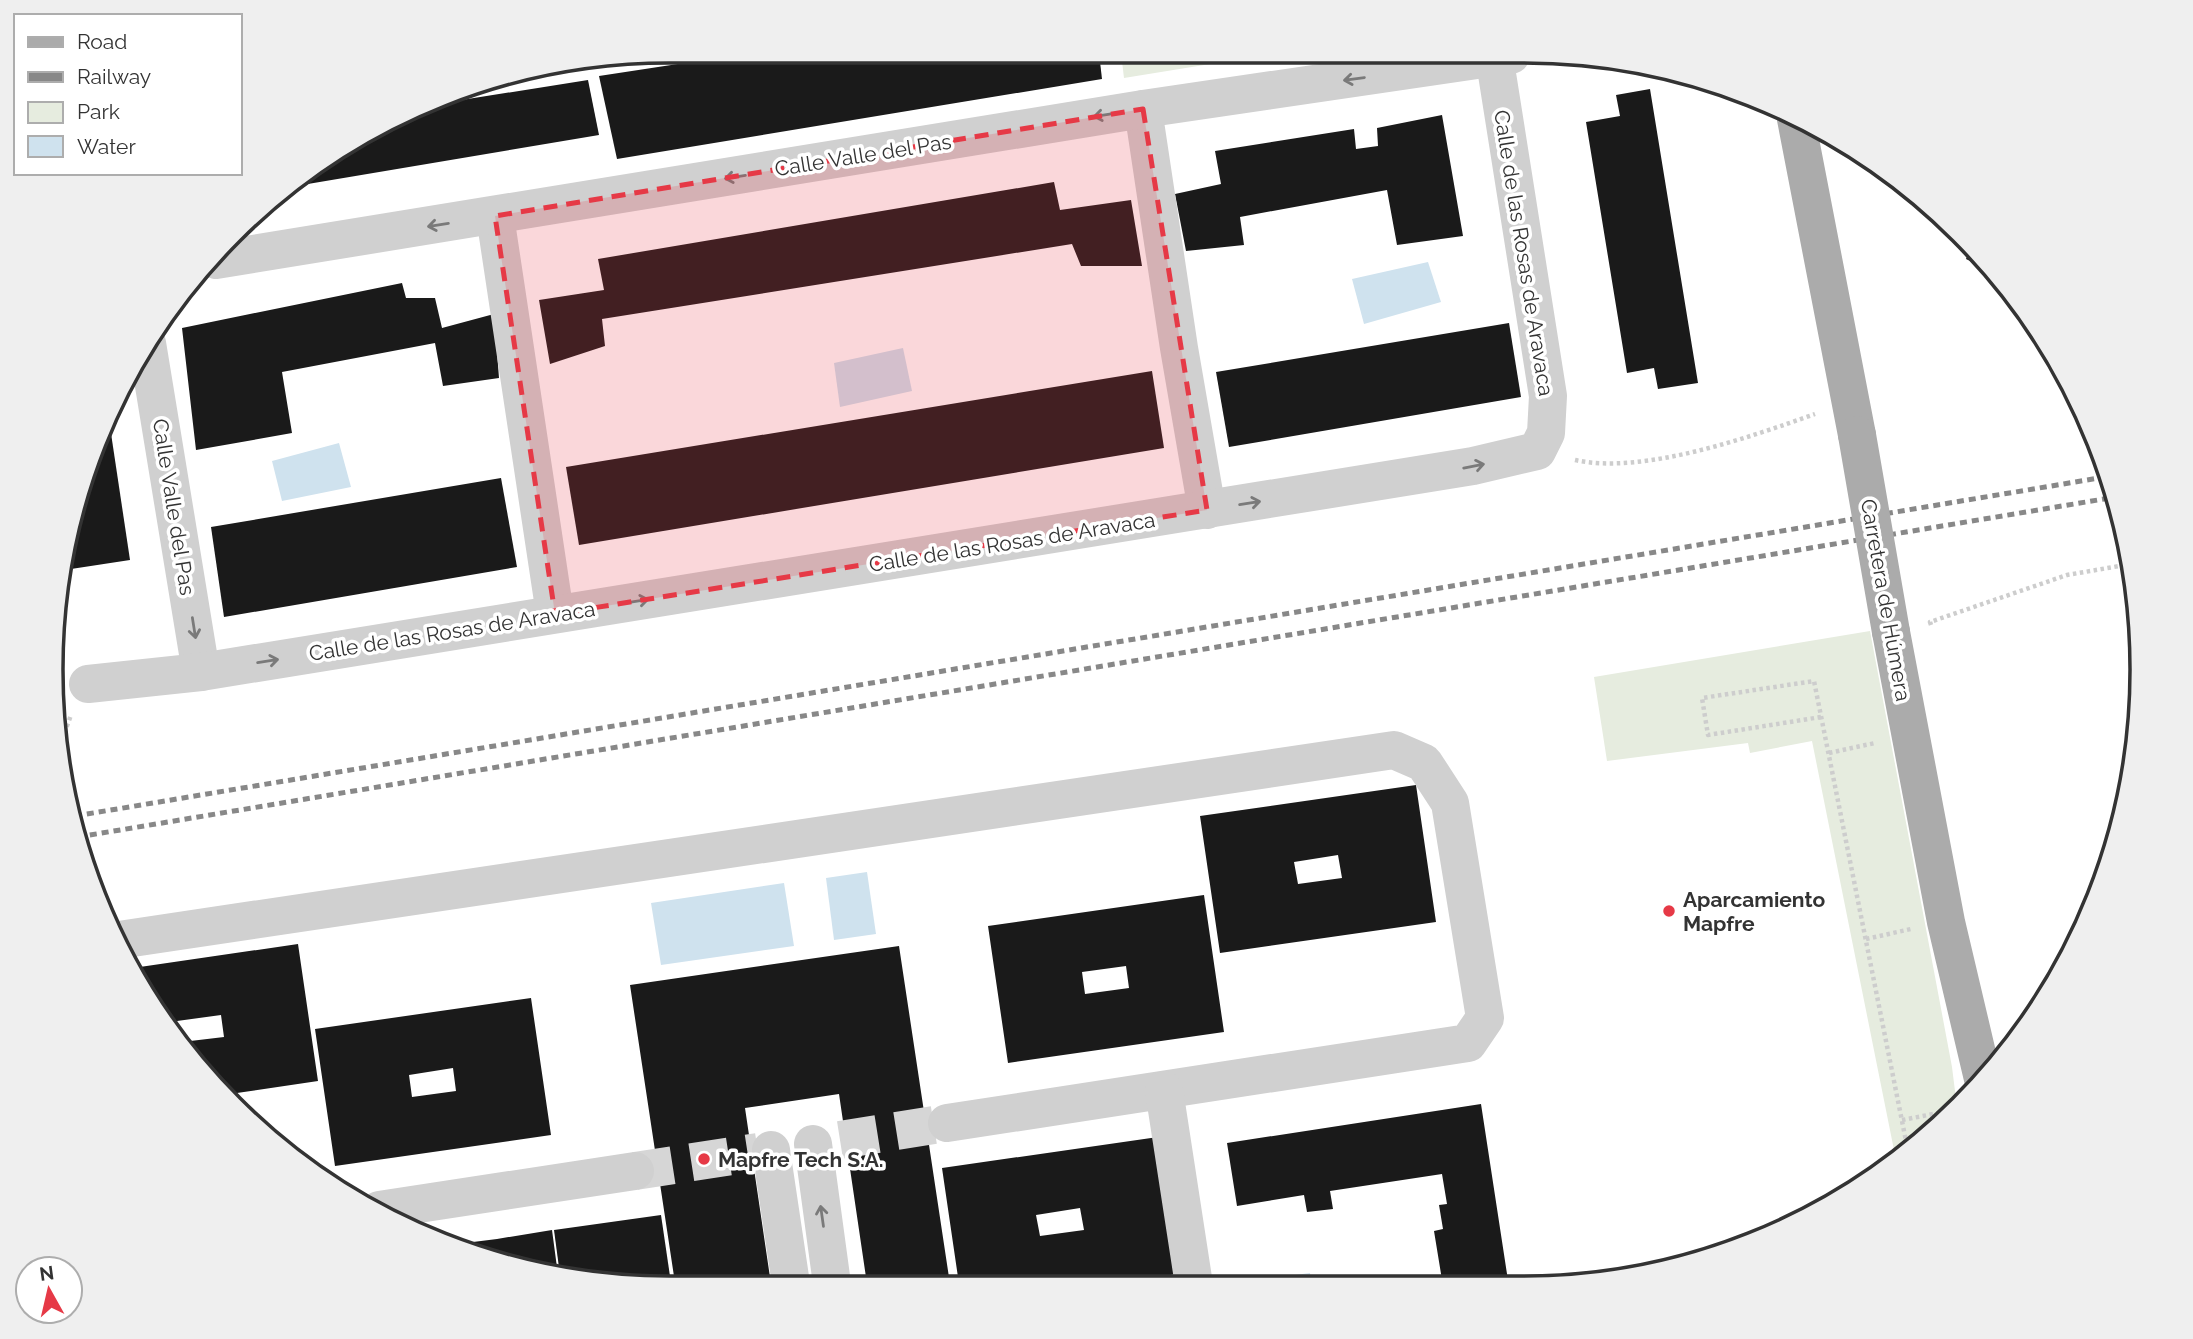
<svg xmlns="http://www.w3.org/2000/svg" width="2193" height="1339" font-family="Raleway,sans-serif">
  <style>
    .green { fill: #e6ecdf }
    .water { fill: #cfe2ee }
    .building { fill: #1a1a1a; fill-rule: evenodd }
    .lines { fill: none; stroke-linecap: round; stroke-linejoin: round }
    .minor-tunnel { stroke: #d6d6d6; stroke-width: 38; stroke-dasharray: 38 19; stroke-linecap: butt }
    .path { stroke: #cdcdcd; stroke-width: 4.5; stroke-dasharray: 3.5 3.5; stroke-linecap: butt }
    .minor { stroke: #d0d0d0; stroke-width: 38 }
    .major { stroke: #ababab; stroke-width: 38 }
    .rail { stroke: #888; stroke-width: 5; stroke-dasharray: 7 5; stroke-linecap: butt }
    .major-bridge { stroke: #ababab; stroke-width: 38 }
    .oneway { stroke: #7a7a7a }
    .marked { fill: #e63946; fill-opacity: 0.2; stroke: #e63946; stroke-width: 5; stroke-dasharray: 14 9; stroke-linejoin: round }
    .poi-dot { fill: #e63946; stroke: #fff; stroke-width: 2.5 }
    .labels { text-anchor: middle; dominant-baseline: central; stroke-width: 7; stroke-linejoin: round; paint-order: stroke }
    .street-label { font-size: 21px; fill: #333; stroke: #fff }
    .poi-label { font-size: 21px; font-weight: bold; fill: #333; stroke: #fff; text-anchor: start }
    .rim { fill: none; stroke: #333; stroke-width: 3.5 }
  </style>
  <rect width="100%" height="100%" fill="#fff"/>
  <g class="green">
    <path d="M1121,53l151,1 -148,24z"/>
    <path d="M1870,631l82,436 5,40 -25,27 -36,26 -84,-419 -62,12 -2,-10 -141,18 -13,-84z"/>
  </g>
  <g class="water">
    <path d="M1428,262l13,40 -77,22 -12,-45z"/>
    <path d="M903,348l9,43 -72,16 -6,-44z"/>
    <path d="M339,443l12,44 -69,14 -10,-40z"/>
    <path d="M867,872l9,62 -42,6 -8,-62z"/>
    <path d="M784,883l10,63 -133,19 -10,-62z"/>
    <path d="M1310,1273l2,13h-93v-1z"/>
  </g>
  <g class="building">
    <path d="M763,51l336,2 3,26 -485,80 -18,-83z"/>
    <path d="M588,80l11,55 -315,53 9,-10 137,-73z"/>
    <path d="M1650,89l48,294 -40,6 -4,-21 -27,5 -41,-251 34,-6 -4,-21z"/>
    <path d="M1442,115l21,121 -66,9 -10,-55 -147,27 4,28 -58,6 -11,-57 46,-10 -6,-33 139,-22 2,20 22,-3 -1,-18z"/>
    <path d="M1054,182l6,28 71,-10 11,66h-61l-9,-22 -470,75 3,27 -55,18 -11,-64 65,-10 -6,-31z"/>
    <path d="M1972,246l16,15 9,13 -31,-15z"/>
    <path d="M402,283l4,15h29l7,30 52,-14 5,64 -56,8 -8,-43 -153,29 10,61 -96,17 -14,-122z"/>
    <path d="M1509,323l12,74 -292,50 -13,-75z"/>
    <path d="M1152,371l12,77 -585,97 -13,-78z"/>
    <path d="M109,420l21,140 -59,9 -2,-11 14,-87z"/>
    <path d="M501,478l16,89 -293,50 -13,-90z"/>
    <path d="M1416,785l20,137 -216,31 -20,-137zM1338,855l4,23 -44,6 -4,-22z"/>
    <path d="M1204,895l20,137 -216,31 -20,-137zM1126,966l3,22 -44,6 -3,-22z"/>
    <path d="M298,944l20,137 -88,13 -48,-52 42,-5 -3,-22 -44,6 2,18 -24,-25 -22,-46z"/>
    <path d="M899,946l51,338h-83l-28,-190 -94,14 26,176 -96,-1 -45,-298z"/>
    <path d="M531,998l20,137 -216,31 -20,-137zM453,1068l3,23 -44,6 -3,-22z"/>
    <path d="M1481,1104l28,183 -66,-1 -9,-55 9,-2 -4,-24 8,-1 -5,-30 -112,17 3,18 -26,3 -3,-17 -67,11 -10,-63z"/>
    <path d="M1158,1137l19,137 -72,11 -146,-1 -17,-116zM1080,1208l4,22 -44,6 -4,-21z"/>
    <path d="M661,1215l10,68h-82l-29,-8 -6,-45z"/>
    <path d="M552,1230l6,45 -109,-30 48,-6z"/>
  </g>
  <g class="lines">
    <g class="minor-tunnel">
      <path d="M840,1140l107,-17"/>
      <path d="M635,1171l123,-19"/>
    </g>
    <g class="path">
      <path d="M1575,460c68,15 175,-23 240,-46"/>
      <path d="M1931,625l-1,-3 137,-47 64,-11"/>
      <path d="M1821,717l-113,18 -6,-37 112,-17 94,470"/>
      <path d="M62,740l9,-25"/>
      <path d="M1829,753l46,-10"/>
      <path d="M1866,939l45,-10"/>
      <path d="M1902,1120l47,-9"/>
    </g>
    <g class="minor">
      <path d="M1143,109l36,239 28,162"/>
      <path d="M495,216l60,398"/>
      <path d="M216,260l927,-151 368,-54"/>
      <path d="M147,343l54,329"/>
      <path d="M88,684l113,-12 1272,-206 64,-15 9,-18 2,-37 -54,-341"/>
      <path d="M119,940l1275,-190 30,13 26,40 35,215 -17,25 -521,80"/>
      <path d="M1164,1090l30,195"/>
      <path d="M813,1144l19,140"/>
      <path d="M771,1150l20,134"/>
      <path d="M379,1210l256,-39"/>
    </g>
    <g class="major">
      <path d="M1796,119l61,316"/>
      <path d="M1891,632l55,290 37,157"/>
    </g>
    <g class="rail">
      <path d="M75,816l2036,-340"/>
      <path d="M78,837l2038,-340"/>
    </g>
    <path class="major-bridge" d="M1857,435l34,197"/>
  </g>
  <defs><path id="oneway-shaft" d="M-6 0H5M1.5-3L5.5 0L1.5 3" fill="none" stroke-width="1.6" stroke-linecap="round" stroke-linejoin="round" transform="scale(1.75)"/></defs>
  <g class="oneway">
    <use href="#oneway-shaft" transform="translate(1354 79) rotate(172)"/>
    <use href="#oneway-shaft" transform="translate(1104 115) rotate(171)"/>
    <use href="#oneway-shaft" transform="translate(735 177) rotate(171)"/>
    <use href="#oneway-shaft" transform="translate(438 225) rotate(171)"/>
    <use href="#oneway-shaft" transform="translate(1474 466) rotate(-11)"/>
    <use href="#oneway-shaft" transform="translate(1250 503) rotate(-9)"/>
    <use href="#oneway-shaft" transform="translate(638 601) rotate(-9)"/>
    <use href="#oneway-shaft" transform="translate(194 628) rotate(81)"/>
    <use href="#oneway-shaft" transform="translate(268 661) rotate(-9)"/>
    <use href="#oneway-shaft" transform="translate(822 1216) rotate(-98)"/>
  </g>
  <path class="marked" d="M1143,109l64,401 -652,104 -60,-398z"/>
  <g class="poi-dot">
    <circle cx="1669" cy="911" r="7"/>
    <circle cx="704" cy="1159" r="7"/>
  </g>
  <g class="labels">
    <g class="street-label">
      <text transform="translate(863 155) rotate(-9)">Calle Valle del Pas</text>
      <text transform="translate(1524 253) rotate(81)">Calle de las Rosas de Aravaca</text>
      <text transform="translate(174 507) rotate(81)">Calle Valle del Pas</text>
      <text transform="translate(1012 542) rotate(-9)">Calle de las Rosas de Aravaca</text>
      <text transform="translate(1886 600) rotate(80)">Carretera de Húmera</text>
      <text transform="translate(452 631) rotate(-9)">Calle de las Rosas de Aravaca</text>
    </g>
    <g class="poi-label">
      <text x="1683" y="899">Aparcamiento<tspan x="1683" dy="24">Mapfre</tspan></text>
      <text x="718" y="1159">Mapfre Tech S.A.</text>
    </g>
  </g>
  <path d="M0 0H2193V1339H0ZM669 63H1524A606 606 0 0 1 2130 669V670A606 606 0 0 1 1524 1276H669A606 606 0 0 1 63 670V669A606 606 0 0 1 669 63Z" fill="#efefef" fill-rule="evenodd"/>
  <path class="rim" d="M669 63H1524A606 606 0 0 1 2130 669V670A606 606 0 0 1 1524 1276H669A606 606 0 0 1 63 670V669A606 606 0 0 1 669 63Z"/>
  <rect x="14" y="14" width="228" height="161" fill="#ffffff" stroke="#adadad" stroke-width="2"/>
  <rect x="28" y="37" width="35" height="10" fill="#ababab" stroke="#adadad" stroke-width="2"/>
  <text x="77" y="49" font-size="21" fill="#333333">Road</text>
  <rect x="28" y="72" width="35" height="10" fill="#888888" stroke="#adadad" stroke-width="2"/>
  <text x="77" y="84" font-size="21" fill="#333333">Railway</text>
  <rect x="28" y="102" width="35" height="21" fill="#e6ecdf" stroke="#adadad" stroke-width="2"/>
  <text x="77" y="119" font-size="21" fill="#333333">Park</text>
  <rect x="28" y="136" width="35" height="21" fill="#cfe2ee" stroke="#adadad" stroke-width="2"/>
  <text x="77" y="154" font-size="21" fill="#333333">Water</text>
  <g transform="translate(49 1290) rotate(352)"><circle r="33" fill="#ffffff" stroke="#adadad" stroke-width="2"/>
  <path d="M0-5L12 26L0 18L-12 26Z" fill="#e63946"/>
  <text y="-10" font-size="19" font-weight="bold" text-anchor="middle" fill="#333333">N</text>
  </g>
</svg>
